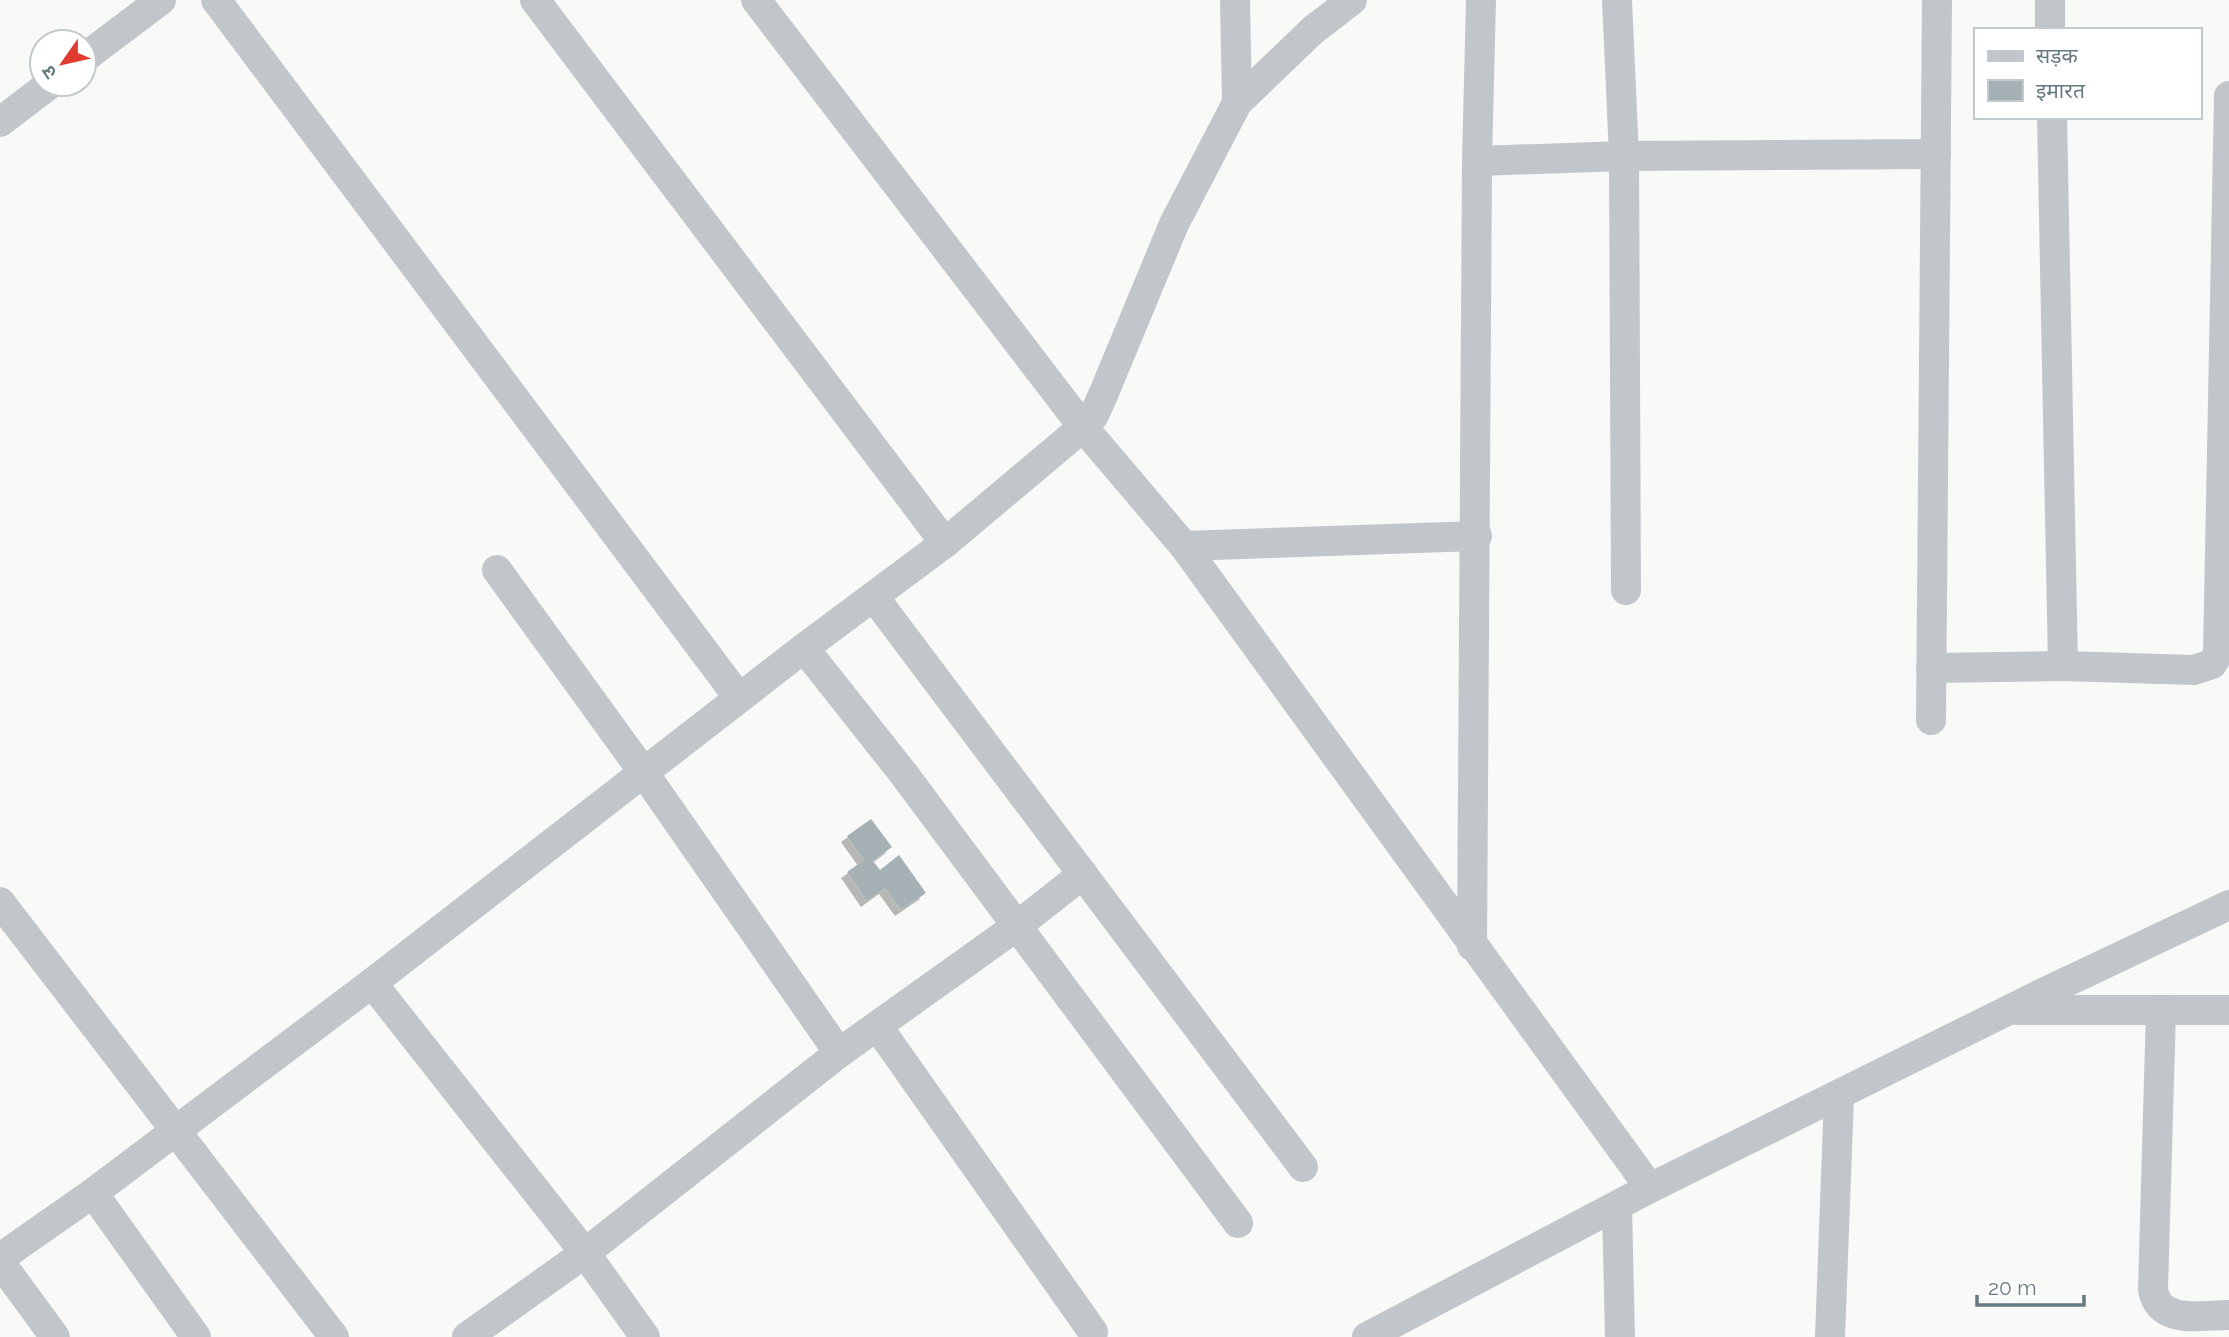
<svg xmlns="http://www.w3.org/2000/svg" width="2229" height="1337" font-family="Raleway,'Noto Sans Devanagari',sans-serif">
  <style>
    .building { fill: #a5b1b4; filter: url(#shadow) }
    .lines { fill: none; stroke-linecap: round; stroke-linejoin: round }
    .minor { stroke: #c0c6c9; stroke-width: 30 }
  </style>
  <defs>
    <filter id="shadow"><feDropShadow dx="-6" dy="6" stdDeviation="0" flood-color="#0004"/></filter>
  </defs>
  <rect width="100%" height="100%" fill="#f9f9f7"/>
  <path class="building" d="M871,819l21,28 -19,14 7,9 19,-15 27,38 -25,17 -16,-22 -18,13 -20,-29 17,-12 -17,-24z"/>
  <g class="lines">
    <g class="minor">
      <path d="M216,0l523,698"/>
      <path d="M535,0l410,543"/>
      <path d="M756,0l327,427 101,119 466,642"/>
      <path d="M1235,0l2,103"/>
      <path d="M1617,0l7,156 2,434"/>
      <path d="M2050,0v30"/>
      <path d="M84,58l77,-58"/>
      <path d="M2052,117l11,549"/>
      <path d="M0,122l50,-38"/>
      <path d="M1477,161l147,-5 312,-2"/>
      <path d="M1184,546l293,-10"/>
      <path d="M497,570l147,203 195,280"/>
      <path d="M874,597l429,570"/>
      <path d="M804,648l99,125 335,450"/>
      <path d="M1931,668l132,-2 131,4 18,-6 6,-10 11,-558"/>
      <path d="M1931,720l6,-720"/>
      <path d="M0,902l334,435"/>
      <path d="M1472,946l5,-785 4,-161"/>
      <path d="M372,983l213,270 60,84"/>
      <path d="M2016,1010h213"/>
      <path d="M2161,1010l-8,280c7,35 48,25 76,25"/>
      <path d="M878,1027l215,305"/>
      <path d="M93,1193l103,144"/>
      <path d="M1617,1207l3,130"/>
      <path d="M0,1258l93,-65 279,-210 432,-335 141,-105 138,-116 11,-12 9,-20 71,-171 63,-121 76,-73 39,-30"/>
      <path d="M0,1262l55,75"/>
      <path d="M467,1337l118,-84 254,-200 178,-127 66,-52"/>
      <path d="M1367,1337l283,-149 391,-194 188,-89"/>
      <path d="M1830,1337l9,-241"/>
    </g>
  </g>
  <rect x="1974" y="28" width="228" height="91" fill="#ffffff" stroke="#c1cacd" stroke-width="2"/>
  <rect x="1988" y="51" width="35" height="10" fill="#c0c6c9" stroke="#c1cacd" stroke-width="2"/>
  <text x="2036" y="63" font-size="21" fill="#657a81">सड़क</text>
  <rect x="1988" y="80" width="35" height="21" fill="#a5b1b4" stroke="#c1cacd" stroke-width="2"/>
  <text x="2036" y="98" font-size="21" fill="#657a81">इमारत</text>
  <g transform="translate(63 63) rotate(236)"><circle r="33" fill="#ffffff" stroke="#c1cacd" stroke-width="2"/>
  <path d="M0-5L12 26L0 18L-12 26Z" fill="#e03c30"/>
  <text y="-10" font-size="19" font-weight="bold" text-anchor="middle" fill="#657a81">उ</text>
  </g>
  <path d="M1977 1295v10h107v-10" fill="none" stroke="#657a81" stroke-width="3.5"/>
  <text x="1988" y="1295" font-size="21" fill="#657a81" stroke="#ffffff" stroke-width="5" paint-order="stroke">20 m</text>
</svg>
